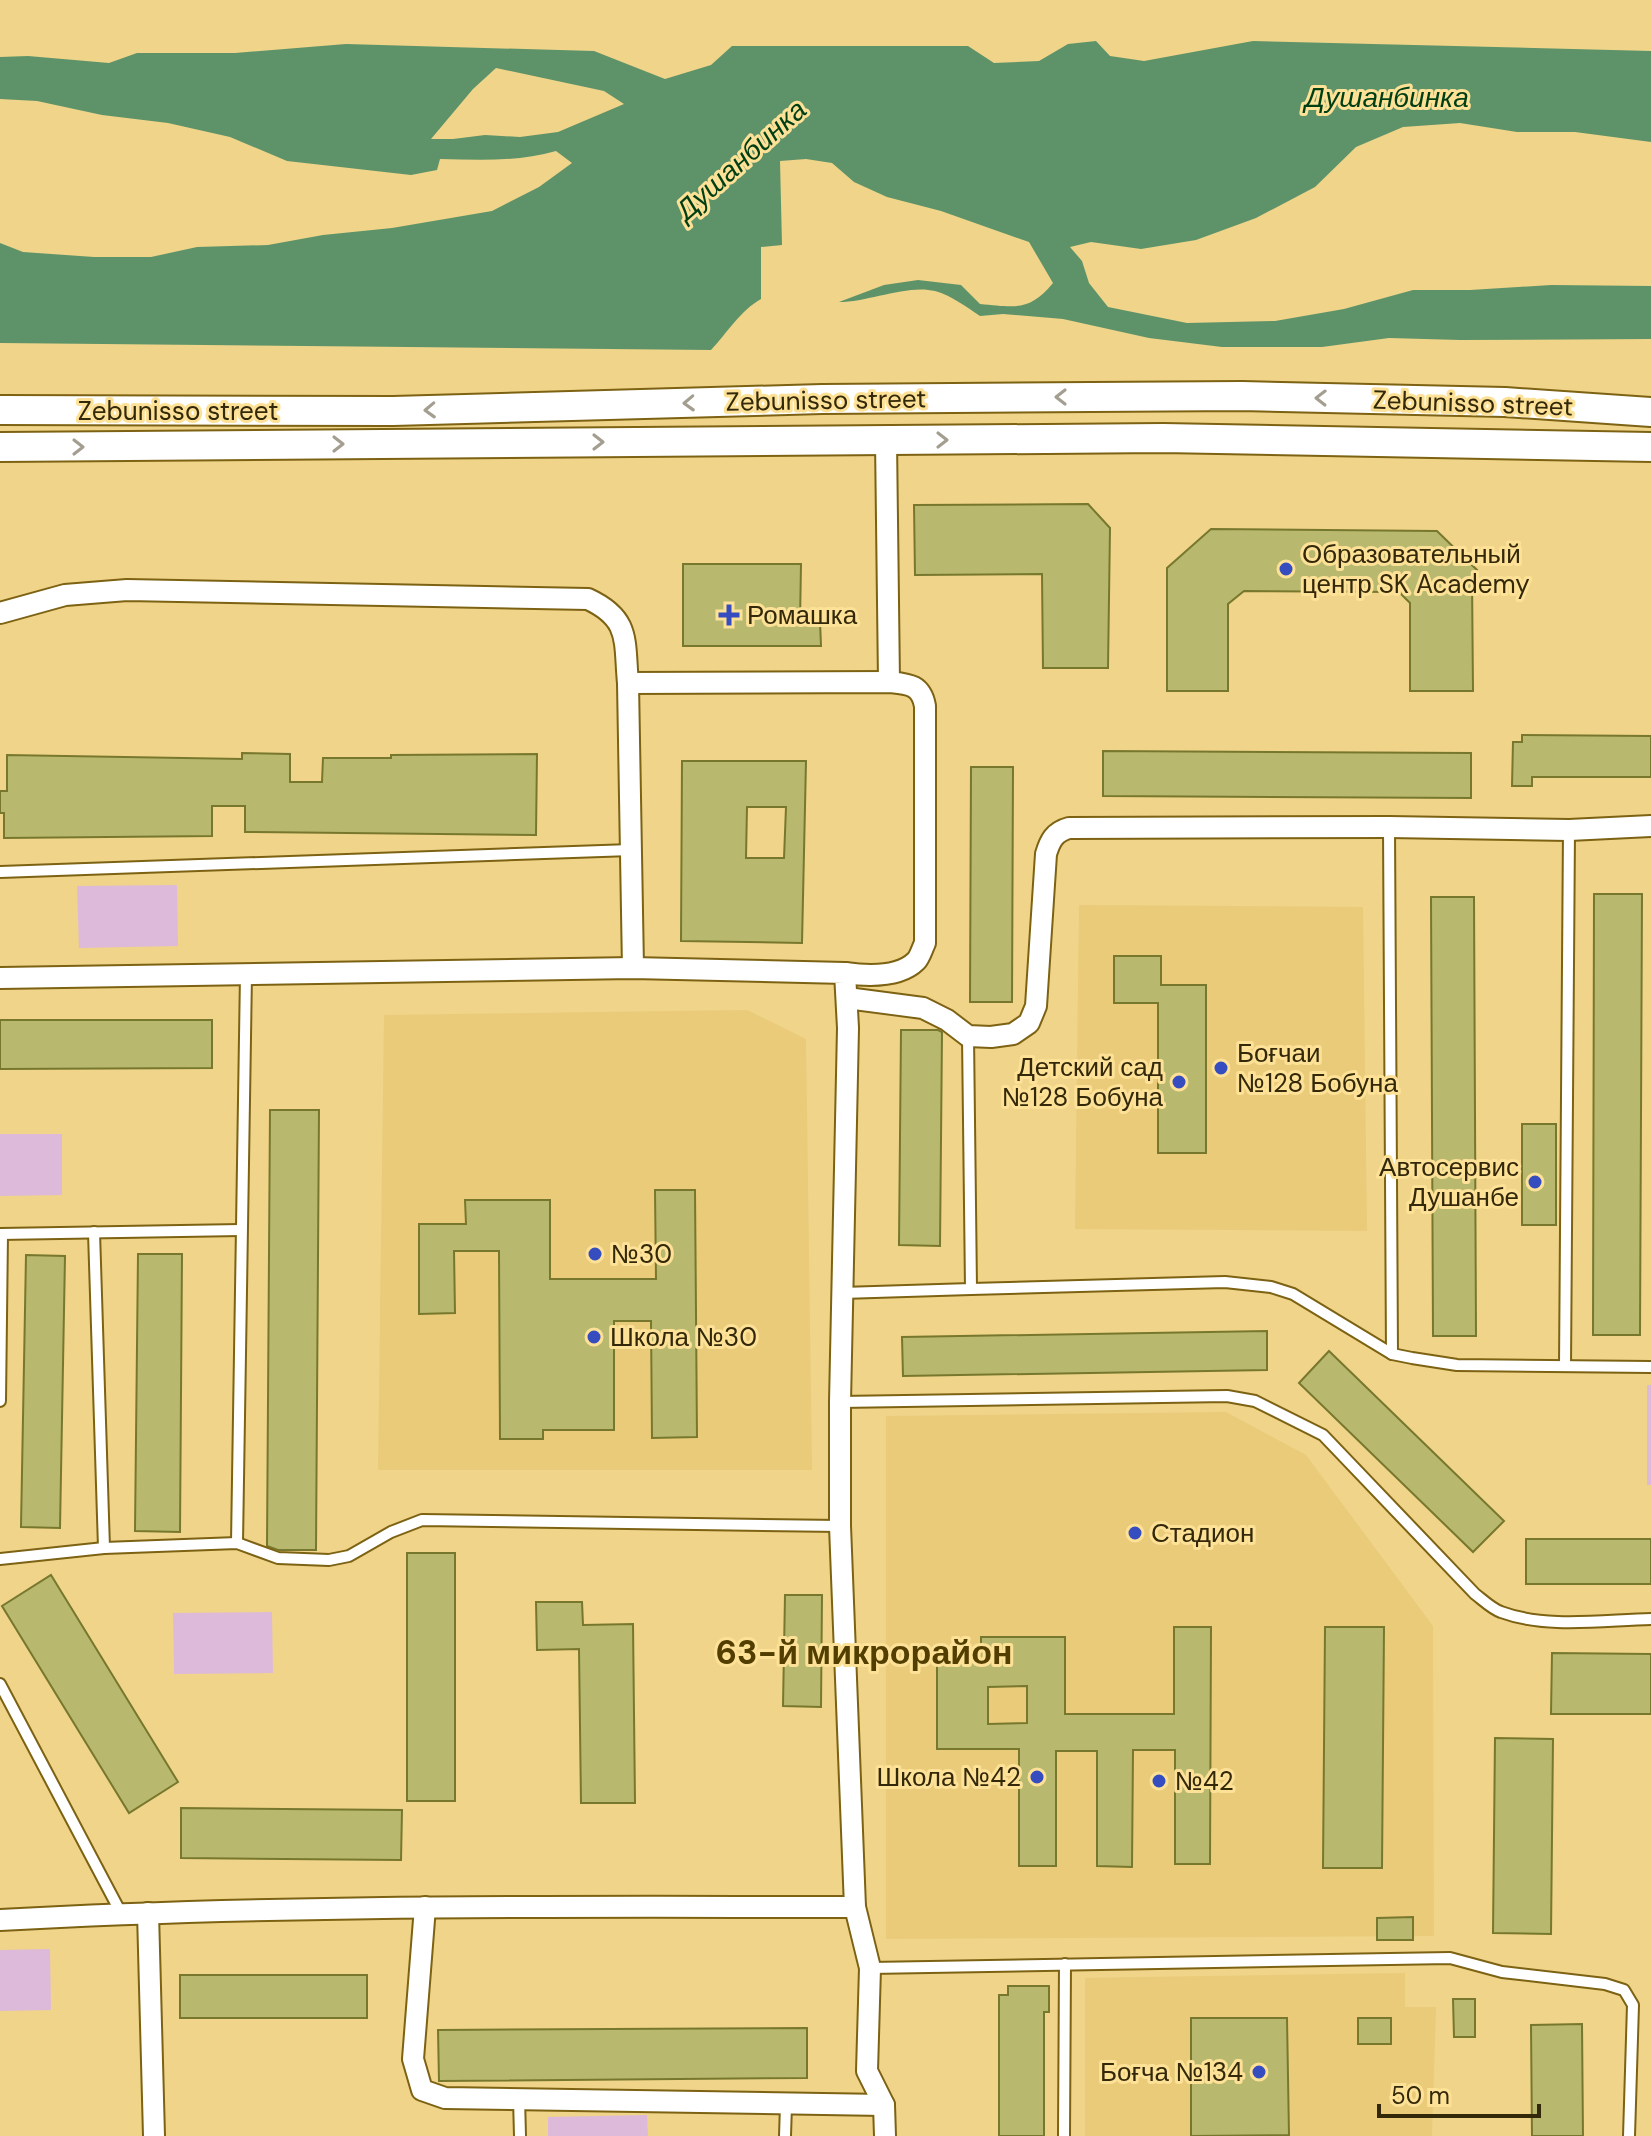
<svg xmlns="http://www.w3.org/2000/svg" width="1651" height="2136" font-family="'DM Sans',sans-serif">
  <style>
    .built { fill: #eacb7a }
    .green { fill: #ddbad9 }
    .water { fill: #5e9369; fill-rule: evenodd }
    .building { fill: #b8b96f; stroke: #77782d; stroke-width: 2; fill-rule: evenodd }
    .lines { fill: none; stroke-linecap: round; stroke-linejoin: round }
    .service-casing { stroke: #7c6212; stroke-width: 14 }
    .minor-casing { stroke: #7c6212; stroke-width: 24 }
    .secondary-casing { stroke: #7c6212; stroke-width: 32 }
    .service { stroke: #fff; stroke-width: 10 }
    .minor { stroke: #fff; stroke-width: 20 }
    .secondary { stroke: #fff; stroke-width: 28 }
    .oneway { stroke: #a39e90 }
    .poi-dot { fill: #364dbf; stroke: #fde197; stroke-width: 3 }
    .labels { text-anchor: middle; dominant-baseline: central; stroke-width: 6; stroke-linejoin: round; paint-order: stroke }
    .street-label { font-size: 26px; fill: #332809; stroke: #fde197 }
    .poi-label { font-size: 26px; fill: #332809; stroke: #fde197; text-anchor: start }
    .water-label { font-size: 28px; font-style: italic; fill: #003f16; stroke: #fde197 }
    .district-label { font-size: 34px; font-weight: bold; fill: #513e00; stroke: #fde197 }
  </style>
  <rect width="100%" height="100%" fill="#efd48a"/>
  <g class="built">
    <path d="M1079,905l284,2 4,324 -292,-2z"/>
    <path d="M747,1010l59,29 6,431h-434l6,-455z"/>
    <path d="M1226,1412l80,43 127,171 1,310 -548,3v-523z"/>
    <path d="M1405,1973v34h31l-4,129h-347v-158z"/>
  </g>
  <g class="green">
    <path d="M177,885l1,61 -99,2 -2,-62z"/>
    <path d="M0,1134h62v61l-62,1z"/>
    <rect x="1647" y="1385" width="4" height="100"/>
    <path d="M272,1612l1,61 -99,1 -1,-61z"/>
    <path d="M50,1949l1,61 -51,1v-61z"/>
    <path d="M647,2115l1,21h-100v-19z"/>
  </g>
  <path class="water" d="M1096,41l14,15 34,5 109,-20 398,10v91l-76,-10h-58l-57,-9 -57,4 -47,20 -41,40 -59,31 -60,22 -55,9 -50,-7 -21,5 12,14 7,22 19,24 79,16 88,-2 69,-12 69,-19h57l81,-5 100,1v53l-191,1 -71,-2 -67,9h-100l-73,-9 -86,-19 -60,-5 -23,2c-15,-10 -28,-20 -45,-25 -27,-7 -67,11 -96,11l45,-17 34,-5 43,5 19,19c35,3 49,8 73,-21l-24,-41 -88,-31 -54,-14 -33,-15 -22,-19 -26,-4 -26,2 2,84 -21,2v52c-20,11 -34,34 -50,51l-711,-7v-100l23,9 71,5h57l46,-10 71,-2 55,-10 69,-7 100,-17 47,-24 33,-24 -16,-12c-38,11 -77,9 -116,8l-3,11 -26,5 -124,-14 -57,-24 -62,-14 -66,-8 -65,-14 -37,-2v-42l28,-1 81,7 28,-10h98l111,-9 248,7 71,28 46,-14 21,-19h236l26,17 45,-2 29,-17zM496,68l108,23 20,13 -66,28 -38,5 -35,-2 -32,4h-22l42,-50z"/>
  <g class="building">
    <path d="M1088,504l22,24 -2,140h-65l-1,-94 -127,1 -1,-70z"/>
    <path d="M1211,529l226,2 40,39 -5,8 1,113h-63v-88l-11,-11 -155,-1 -16,13v87h-61v-123z"/>
    <path d="M683,564h118l-1,58 20,-1 1,25h-138z"/>
    <path d="M1522,735l129,1v41h-119v9h-20l1,-44h9z"/>
    <path d="M1103,751l368,2v45l-368,-2z"/>
    <path d="M242,753l48,1v28h32l1,-24h68v-3l146,-1 -1,81 -291,-3v-26h-33v30l-208,2v-25h-4v-22h7v-36l235,4z"/>
    <path d="M682,761h124l-4,182 -121,-2zM747,807h39l-2,51h-38z"/>
    <path d="M971,767h42l-1,235h-42z"/>
    <path d="M1594,894h48l-2,441h-47z"/>
    <path d="M1431,897h43l2,439h-43z"/>
    <path d="M1114,956h47v29h45v168h-48v-150h-44z"/>
    <path d="M0,1020h212v48l-212,1z"/>
    <path d="M901,1030h37l4,2 -2,214 -41,-1z"/>
    <path d="M270,1110h49l-3,440h-38l-11,-4z"/>
    <rect x="1522" y="1124" width="34" height="101"/>
    <path d="M655,1190h40l2,247 -45,1 -1,-117h-37v109h-71v9h-43l-1,-188h-45l1,62 -36,1v-90h47l-1,-24h85v79h106z"/>
    <path d="M138,1254h44l-2,278 -45,-1z"/>
    <path d="M26,1255l39,1 -5,272 -39,-1z"/>
    <path d="M1267,1331v39l-364,6 -1,-39z"/>
    <path d="M1329,1351l175,170 -31,31 -174,-169z"/>
    <rect x="1526" y="1539" width="125" height="45"/>
    <rect x="407" y="1553" width="48" height="248"/>
    <path d="M51,1575l127,207 -49,31 -127,-207z"/>
    <path d="M785,1595h37l-1,112 -38,-1z"/>
    <path d="M536,1602h46l1,23 50,-1 2,179h-54l-2,-154 -42,1z"/>
    <path d="M1174,1627h37l-1,237h-35v-114h-42l-1,117 -35,-1v-115h-41v115h-37v-117h-82v-100h44v-12h84v77h109zM1027,1686v37l-39,1v-37z"/>
    <path d="M1325,1627h59l-2,241h-59z"/>
    <path d="M1552,1653l99,1v60h-100z"/>
    <path d="M1495,1738l58,1 -2,195 -58,-1z"/>
    <path d="M181,1808l221,2 -1,50 -220,-2z"/>
    <path d="M1413,1917v23h-36v-22z"/>
    <rect x="180" y="1975" width="187" height="43"/>
    <path d="M1008,1986h41v26h-5v124h-45v-141h9z"/>
    <path d="M1453,1999h22v38h-21z"/>
    <path d="M1191,2018h96l2,117 -98,1z"/>
    <rect x="1358" y="2018" width="33" height="26"/>
    <path d="M1582,2024l1,112h-51l-1,-111z"/>
    <path d="M807,2028v50l-368,3 -1,-51z"/>
  </g>
  <g class="lines">
    <defs>
      <g id="service">
        <path d="M1389,827l3,527"/>
        <path d="M0,872l631,-22"/>
        <path d="M94,1232l10,316"/>
        <path d="M0,1234l241,-4"/>
        <path d="M971,1289l254,-7 46,5 22,7 99,60 20,4 45,7 194,2"/>
        <path d="M842,1293l129,-4 -3,-253"/>
        <path d="M1565,1366l4,-536"/>
        <path d="M0,1401l2,-167"/>
        <path d="M840,1402l387,-6 28,5 68,34 152,159c8,6 17,15 26,18 46,17 102,8 150,7"/>
        <path d="M237,1543l9,-569"/>
        <path d="M0,1559l104,-11 133,-5 41,15 51,2 20,-4 42,-24 31,-12 418,6"/>
        <path d="M0,1684l121,229"/>
        <path d="M870,1968l580,-10 52,14 103,12 19,6 9,15 -4,131"/>
        <path d="M519,2098l1,38"/>
        <path d="M785,2136l1,-31"/>
        <path d="M1064,2136l1,-172"/>
      </g>
      <g id="minor">
        <path d="M886,440l3,242"/>
        <path d="M0,613l65,-18 62,-5 461,9c43,20 36,42 40,84l261,-1c19,2 32,2 36,24v237c-3,6 -5,14 -9,18 -17,17 -49,15 -71,12"/>
        <path d="M628,683l5,285"/>
        <path d="M0,978l633,-10 212,5 3,55 -8,374v124l15,381 15,61 -3,103 17,34 1,31"/>
        <path d="M847,998l76,10 24,12 21,16 23,1 22,-3 16,-11 7,-17 10,-152c4,-13 8,-22 23,-26l320,-1 180,3 82,-4"/>
        <path d="M425,1907l-12,152 9,31 23,8 439,7"/>
        <path d="M148,1913l6,223"/>
        <path d="M0,1920c284,-16 570,-13 855,-13"/>
      </g>
      <g id="secondary">
        <path d="M0,410l393,1 429,-12 420,-3 263,6 146,10"/>
        <path d="M0,447l1163,-9 488,9"/>
      </g>
    </defs>
    <use href="#service" class="service-casing"/>
    <use href="#minor" class="minor-casing"/>
    <use href="#secondary" class="secondary-casing"/>
    <use href="#service" class="service"/>
    <use href="#minor" class="minor"/>
    <use href="#secondary" class="secondary"/>
  </g>
  <defs><path id="oneway-chevron" d="M-2-3.5L2.5 0L-2 3.5" fill="none" stroke-width="1.6" stroke-linecap="round" stroke-linejoin="round" transform="scale(2)"/></defs>
  <g class="oneway">
    <use href="#oneway-chevron" transform="translate(1061 397) rotate(180)"/>
    <use href="#oneway-chevron" transform="translate(1321 398) rotate(-179)"/>
    <use href="#oneway-chevron" transform="translate(689 403) rotate(178)"/>
    <use href="#oneway-chevron" transform="translate(430 410) rotate(178)"/>
    <use href="#oneway-chevron" transform="translate(942 440)"/>
    <use href="#oneway-chevron" transform="translate(598 442)"/>
    <use href="#oneway-chevron" transform="translate(338 444)"/>
    <use href="#oneway-chevron" transform="translate(78 447)"/>
  </g>
  <g class="poi-dot">
    <circle cx="1286" cy="569" r="8"/>
    <path d="M725 603h8v8h8v8h-8v8h-8v-8h-8v-8h8z"/>
    <circle cx="1221" cy="1068" r="8"/>
    <circle cx="1179" cy="1082" r="8"/>
    <circle cx="1535" cy="1182" r="8"/>
    <circle cx="595" cy="1254" r="8"/>
    <circle cx="594" cy="1337" r="8"/>
    <circle cx="1135" cy="1533" r="8"/>
    <circle cx="1037" cy="1777" r="8"/>
    <circle cx="1159" cy="1781" r="8"/>
    <circle cx="1259" cy="2072" r="8"/>
  </g>
  <g class="labels">
    <g class="street-label">
      <text transform="translate(826 400) rotate(-1)">Zebunisso street</text>
      <text transform="translate(1473 403) rotate(2)">Zebunisso street</text>
      <text x="178" y="411">Zebunisso street</text>
    </g>
    <g class="poi-label">
      <text x="1302" y="554">Образовательный<tspan x="1302" dy="30">центр SK Academy</tspan></text>
      <text x="747" y="615">Ромашка</text>
      <text x="1237" y="1053">Боғчаи<tspan x="1237" dy="30">№128 Бобуна</tspan></text>
      <text x="1163" y="1067" text-anchor="end">Детский сад<tspan x="1163" dy="30">№128 Бобуна</tspan></text>
      <text x="1519" y="1167" text-anchor="end">Автосервис<tspan x="1519" dy="30">Душанбе</tspan></text>
      <text x="611" y="1254">№30</text>
      <text x="610" y="1337">Школа №30</text>
      <text x="1151" y="1533">Стадион</text>
      <text x="1021" y="1777" text-anchor="end">Школа №42</text>
      <text x="1175" y="1781">№42</text>
      <text x="1243" y="2072" text-anchor="end">Боғча №134</text>
    </g>
    <g class="water-label">
      <text x="1387" y="97">Душанбинка</text>
      <text transform="translate(741 160) rotate(-42)">Душанбинка</text>
    </g>
    <g class="district-label">
      <text x="864" y="1652">63-й микрорайон</text>
    </g>
  </g>
  <path d="M1379 2104v12h160v-12" fill="none" stroke="#332809" stroke-width="4"/>
  <text x="1391" y="2104" font-size="24" fill="#332809" stroke="#fde197" stroke-width="6" paint-order="stroke">50 m</text>
</svg>
